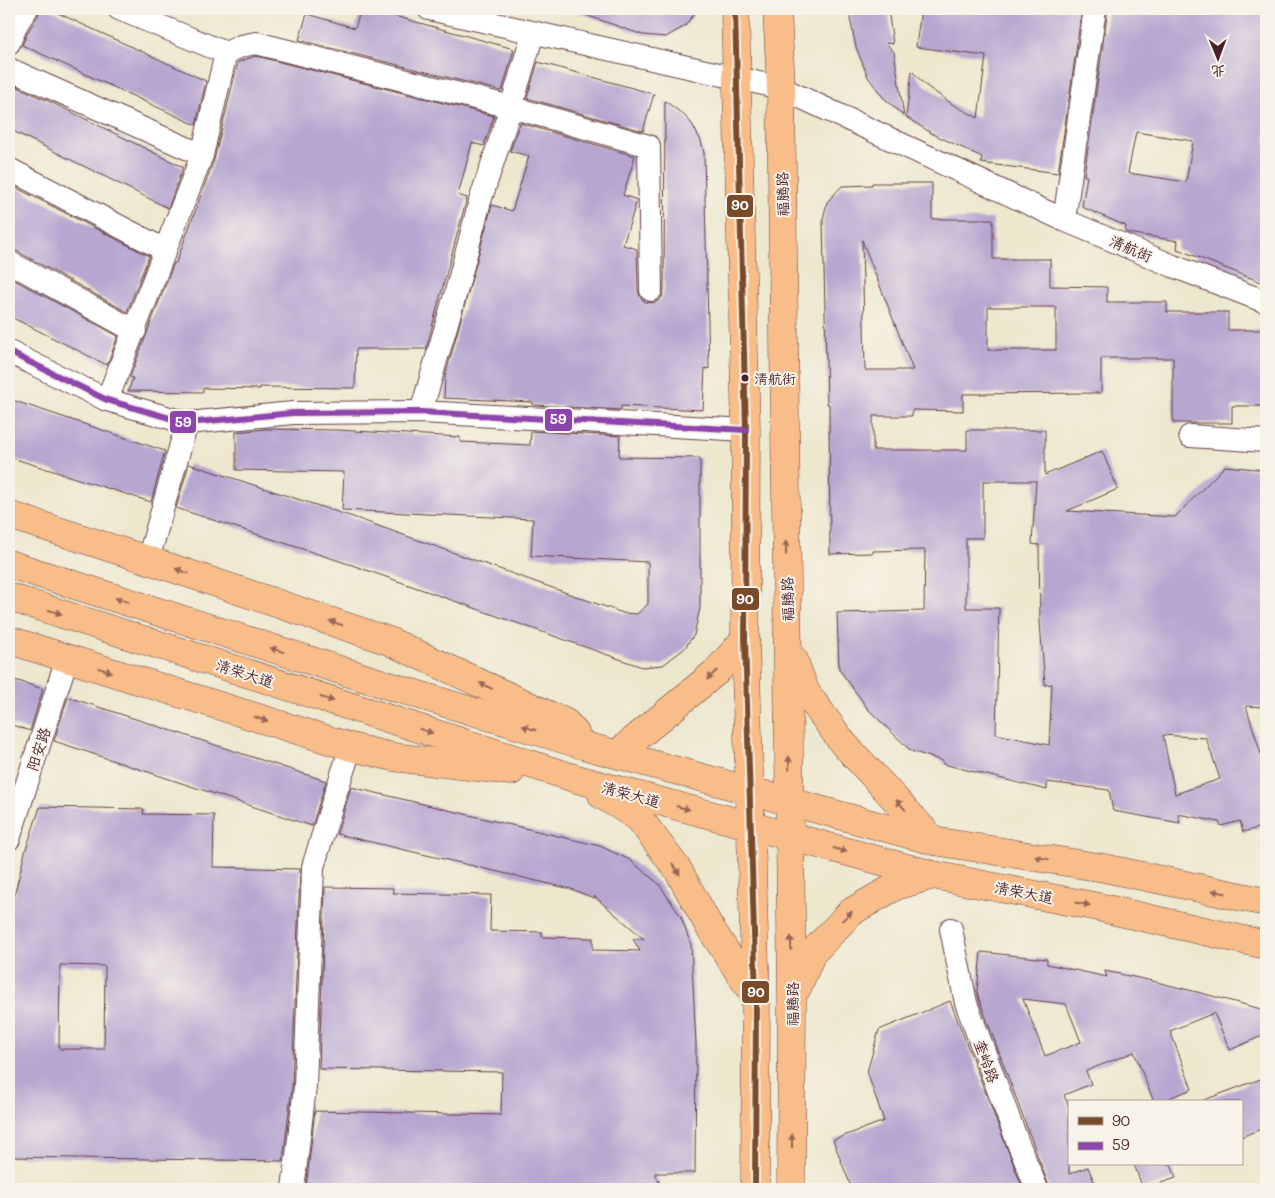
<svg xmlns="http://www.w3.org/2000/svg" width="1275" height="1198" font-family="Mali,'LXGW WenKai TC',sans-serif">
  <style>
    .building { fill: #b7a6d0; fill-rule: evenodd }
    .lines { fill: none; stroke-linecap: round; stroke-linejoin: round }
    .minor-casing { stroke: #623d43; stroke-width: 24 }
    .major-casing { stroke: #623d43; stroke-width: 29 }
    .minor { stroke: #fff; stroke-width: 22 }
    .major { stroke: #f8bd89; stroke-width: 28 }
    .bus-1-casing { stroke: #f7f3e8; stroke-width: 10 }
    .bus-2-casing { stroke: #f7f3e8; stroke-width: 10 }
    .bus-1 { stroke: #7a4b2a; stroke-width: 6 }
    .bus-2 { stroke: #8e44ad; stroke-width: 6 }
    .oneway { fill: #986655 }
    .bus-dot { fill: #4a1f2b; stroke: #f7f3e8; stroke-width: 2 }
    .labels { text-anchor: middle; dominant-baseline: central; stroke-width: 4; stroke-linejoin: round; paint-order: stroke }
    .bus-label { font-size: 14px; fill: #4a1f2b; stroke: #f7f3e8; text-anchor: start }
    .street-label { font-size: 15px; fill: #4a1f2b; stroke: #f7f3e8 }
    .line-badge { stroke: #f7f3e8; stroke-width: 2 }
    .badge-label { font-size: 14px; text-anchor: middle; font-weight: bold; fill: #fff }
  </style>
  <rect width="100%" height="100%" fill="#f7f3e8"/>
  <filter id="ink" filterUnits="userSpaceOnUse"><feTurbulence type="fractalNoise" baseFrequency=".02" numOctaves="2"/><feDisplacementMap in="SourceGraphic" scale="10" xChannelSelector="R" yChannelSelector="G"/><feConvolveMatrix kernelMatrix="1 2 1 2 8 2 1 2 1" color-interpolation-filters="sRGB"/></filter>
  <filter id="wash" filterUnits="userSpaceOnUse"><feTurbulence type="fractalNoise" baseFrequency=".0096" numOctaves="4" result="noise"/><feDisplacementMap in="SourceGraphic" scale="20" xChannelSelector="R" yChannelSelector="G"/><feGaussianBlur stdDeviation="1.12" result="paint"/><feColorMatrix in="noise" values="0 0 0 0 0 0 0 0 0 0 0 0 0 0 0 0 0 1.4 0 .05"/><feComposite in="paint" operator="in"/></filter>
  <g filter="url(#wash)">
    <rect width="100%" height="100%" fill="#ede7cd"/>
    <g id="blocks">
      <g class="building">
        <path d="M40,9h9l157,72 -10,44 -174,-80 8,-17 8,-12z"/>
        <path d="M361,9h8l145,40 -12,42 -203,-51 8,-26 48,14z"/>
        <path d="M577,9h121l-13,17 -19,11 -23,-2 -66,-23z"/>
        <path d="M848,9h40l5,35 -7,-1 8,9 10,64 -21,-19 -15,-20 -12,-30z"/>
        <path d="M921,9h33l18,2v-2h110l-24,164 -77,-10 1,-6 -49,-23 -27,-17 6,-46 13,14 27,19 26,14 8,-62 -70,-9z"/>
        <path d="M1108,9h158v275l-89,-35 1,-8 -50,-8 -3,-2 1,-5 -44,-19 5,-31h-3zM1136,132l57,9 -7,41 -58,-9z"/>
        <path d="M256,56l238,60 -10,30 -12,-3 -14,52 9,3 -41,151h-70l-1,39 -95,-1v2l-57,-1v4l-75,-1 5,-13 -3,-1 44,-114h2l38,-103 24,-98z"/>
        <path d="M538,62l116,32 -11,37 -116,-33z"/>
        <path d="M9,83l50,23 124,61 -15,41 -159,-79z"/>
        <path d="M665,101l19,14 8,9 9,17 3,12 5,216 -4,-1 -2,42 -82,-4v4l-88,-5v-3l-89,-4 1,-21 47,-172 20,6 17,-55 -19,-5 10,-28 115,33 -12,39 14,5 -14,45 14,4 1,41 2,7 5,5 7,1 6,-2 4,-4 2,-7z"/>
        <path d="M872,183h60v36h61v40h57v27l57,1v15h60v10h61v18h38v76h-34v17h-59v-65h-72v35l-138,1v17l-51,-1v6h-39v34h94v-20h78v45l57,-24 16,38 -51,22 108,6 50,-51 41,4v237l-20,-1 20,64v56l-23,6 -3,-11 -19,5 -2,-4 -41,-8 2,9 -67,-12 -4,-21 -62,-8v8l-104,-26v-3l-32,-10 -43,-42 -29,-40 -2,-56 87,-2 1,-61 -52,1v2l-43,1 -1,-150h-2l-4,-185 4,-17 15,-16 30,-1zM862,240l51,130h-48zM988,307h68v43h-68zM983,481h53l-4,63 7,1 1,78 5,62 7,-1 -3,61 -53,-11 3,-126h-33v-70h17zM1163,735l43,3 14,41 -45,15z"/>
        <path d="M9,184l140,72 -22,56 -112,-62 -6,-1z"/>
        <path d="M9,277l109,59 -11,29 -98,-49z"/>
        <path d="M9,399l156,52 -14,51 -142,-45z"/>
        <path d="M266,429l71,1 123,7v5l70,3 1,-14 89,5 -1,21 81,1v150l-6,27 -10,14 -21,16 -21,2 -290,-102 -176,-57 13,-44 164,53 270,96 14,1 11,-10v-42l-117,-6 2,-37 -191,-9 2,-38 -108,-2v-38z"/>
        <path d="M9,678l34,11 -13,42 -21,-7z"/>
        <path d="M68,697l258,84 -14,45 -258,-85z"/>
        <path d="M351,787l249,59 30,14 29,24 22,33 10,28 5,99 -1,129h-40l7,16h-356l9,-78 186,4 1,-43 -183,-3 6,-182 68,1v5l98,2 -1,36 52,1v5l51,1v12l47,1 -7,-12h11l-50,-43v2l-23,-9 -234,-55z"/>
        <path d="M40,807l104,2 -1,5 71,1 -1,52 87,2 -8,217 -9,75 -274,-4v-240l16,-65zM60,965l45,1 -1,83h-44l-1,-1z"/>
        <path d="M981,952l66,7v5l60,13 -2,-6 43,9 53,13 60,16 5,11v14l-36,16 -16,-37 -44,18 22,58 -33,13h-5l-20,-50 -48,19 5,13 -27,11 5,12v67l19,-7 9,22h-47l-71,-190 -2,-8zM1023,999l43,5 15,38 -36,14z"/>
        <path d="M950,1001l73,188h-171l-19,-49 51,-19 -17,-49 12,-42z"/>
        <path d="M1266,1077v50l-25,10v-35h-37v-2z"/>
        <path d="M1134,1164h37l5,14 -33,11z"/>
      </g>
    </g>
  </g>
  <g filter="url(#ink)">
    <use href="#blocks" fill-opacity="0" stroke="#623d43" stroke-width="1"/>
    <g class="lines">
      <defs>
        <g id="minor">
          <path d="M119,9l107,44 15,-7 15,-3 255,64 138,39 2,144"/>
          <path d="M429,9l352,79 283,132 109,46 93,36"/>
          <path d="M9,43l9,-21 9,-13"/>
          <path d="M9,69l193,86"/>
          <path d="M9,169l156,81"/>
          <path d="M1064,220l31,-211"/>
          <path d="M9,262l126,69"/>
          <path d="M9,352l98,48 80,23 106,-10 128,-1 325,18"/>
          <path d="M107,400l95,-245 24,-102"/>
          <path d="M421,412l35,-120 24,-91 31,-94 22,-74"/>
          <path d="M1190,436l76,5"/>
          <path d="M148,560l39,-137"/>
          <path d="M9,839l58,-181"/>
          <path d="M951,929l15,74 52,140 19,46"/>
          <path d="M293,1189l12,-102 8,-220 21,-69 17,-51"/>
        </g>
        <g id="major">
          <path d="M735,9l11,421 -1,209 11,359 -1,191"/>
          <path d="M777,9l4,79 11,911 -1,190"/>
          <path d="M9,515l139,45 241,81 177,82 9,10"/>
          <path d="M9,564l381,122 196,60 348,95 170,27 162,34"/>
          <path d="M9,597l568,182 356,96 165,32 168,38"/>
          <path d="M9,640l342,107 42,10 118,14"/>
          <path d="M794,660l11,31 38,52 91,98"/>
          <path d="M617,754l100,-83 28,-32"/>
          <path d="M602,795l37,23 39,52 31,56 47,72"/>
          <path d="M797,988l15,-35 39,-41 45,-26 37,-11"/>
        </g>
      </defs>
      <use href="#minor" class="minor-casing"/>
      <use href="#major" class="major-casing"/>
      <use href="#minor" class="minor"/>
      <use href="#major" class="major"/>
      <defs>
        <path id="bus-1" d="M735,9l11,421 -1,209 11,359 -1,191"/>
        <path id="bus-2" d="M9,352l98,48 80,23 106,-10 128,-1 325,18"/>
      </defs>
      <use href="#bus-1" class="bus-1-casing"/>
      <use href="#bus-2" class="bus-2-casing"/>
      <use href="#bus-1" class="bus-1"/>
      <use href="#bus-2" class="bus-2"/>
    </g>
    <defs><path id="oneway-solid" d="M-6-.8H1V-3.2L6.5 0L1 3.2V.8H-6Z" transform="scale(1.25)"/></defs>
    <g class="oneway">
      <use href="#oneway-solid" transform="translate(786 548) rotate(-91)"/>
      <use href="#oneway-solid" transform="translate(182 571) rotate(-161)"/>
      <use href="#oneway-solid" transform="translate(122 600) rotate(-162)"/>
      <use href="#oneway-solid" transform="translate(55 612) rotate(18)"/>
      <use href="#oneway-solid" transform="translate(336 623) rotate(-161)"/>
      <use href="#oneway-solid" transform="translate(277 650) rotate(-162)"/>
      <use href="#oneway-solid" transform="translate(105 670) rotate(17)"/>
      <use href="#oneway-solid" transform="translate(712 675) rotate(138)"/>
      <use href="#oneway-solid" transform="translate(486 686) rotate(-155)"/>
      <use href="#oneway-solid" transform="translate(327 699) rotate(18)"/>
      <use href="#oneway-solid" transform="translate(261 719) rotate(17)"/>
      <use href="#oneway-solid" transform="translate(529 728) rotate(-163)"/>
      <use href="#oneway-solid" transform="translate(426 731) rotate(18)"/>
      <use href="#oneway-solid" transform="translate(789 763) rotate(-91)"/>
      <use href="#oneway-solid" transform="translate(901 805) rotate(-132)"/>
      <use href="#oneway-solid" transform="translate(683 808) rotate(15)"/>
      <use href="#oneway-solid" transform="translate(840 850) rotate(15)"/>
      <use href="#oneway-solid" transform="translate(1042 858) rotate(-171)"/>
      <use href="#oneway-solid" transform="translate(676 869) rotate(56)"/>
      <use href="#oneway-solid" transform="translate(1219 892) rotate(-168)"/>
      <use href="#oneway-solid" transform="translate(1083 904) rotate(11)"/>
      <use href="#oneway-solid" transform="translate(847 916) rotate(-43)"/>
      <use href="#oneway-solid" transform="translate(791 943) rotate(-91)"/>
      <use href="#oneway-solid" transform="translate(792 1141) rotate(-90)"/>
    </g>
  </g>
  <circle class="bus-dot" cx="745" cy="378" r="4.5"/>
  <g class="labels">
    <g class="bus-label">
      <text x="754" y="378">清航街</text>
    </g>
    <g class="street-label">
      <text transform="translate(782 194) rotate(-91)">福腾路</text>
      <text transform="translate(1131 248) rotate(23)">清航街</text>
      <text transform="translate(787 599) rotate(-91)">福腾路</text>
      <text transform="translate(245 673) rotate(18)">清荣大道</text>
      <text transform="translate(38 749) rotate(-72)">阳安路</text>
      <text transform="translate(631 794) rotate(15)">清荣大道</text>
      <text transform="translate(1024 892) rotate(11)">清荣大道</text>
      <text transform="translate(792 1004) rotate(-90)">福腾路</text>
      <text transform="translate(987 1061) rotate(70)">奎岭路</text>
    </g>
  </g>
  <g class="line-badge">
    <rect x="726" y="194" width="28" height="24" rx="5" fill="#7a4b2a"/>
    <rect x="544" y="408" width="29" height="24" rx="5" fill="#8e44ad"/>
    <rect x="169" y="410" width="28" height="24" rx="5" fill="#8e44ad"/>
    <rect x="731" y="587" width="29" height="24" rx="5" fill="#7a4b2a"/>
    <rect x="741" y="980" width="29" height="24" rx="5" fill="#7a4b2a"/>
  </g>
  <g class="badge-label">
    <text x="740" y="210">90</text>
    <text x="558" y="424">59</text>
    <text x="183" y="427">59</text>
    <text x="745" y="604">90</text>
    <text x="756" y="997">90</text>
  </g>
  <rect width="1275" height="1198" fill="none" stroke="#f7f3e8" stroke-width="30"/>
  <rect x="1068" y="1100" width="175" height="65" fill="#f7f3e8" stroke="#b29e9c"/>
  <rect x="1078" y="1117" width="25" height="8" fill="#7a4b2a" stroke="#b29e9c"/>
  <text x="1112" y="1126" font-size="15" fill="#4a1f2b">90</text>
  <rect x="1078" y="1142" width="25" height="8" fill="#8e44ad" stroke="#b29e9c"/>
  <text x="1112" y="1150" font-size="15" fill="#4a1f2b">59</text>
  <g transform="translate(1218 58) rotate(179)" stroke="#f7f3e8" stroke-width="4" paint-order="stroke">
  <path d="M0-4L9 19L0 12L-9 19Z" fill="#4a1f2b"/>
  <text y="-8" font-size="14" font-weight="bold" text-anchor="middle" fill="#4a1f2b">北</text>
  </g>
</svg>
